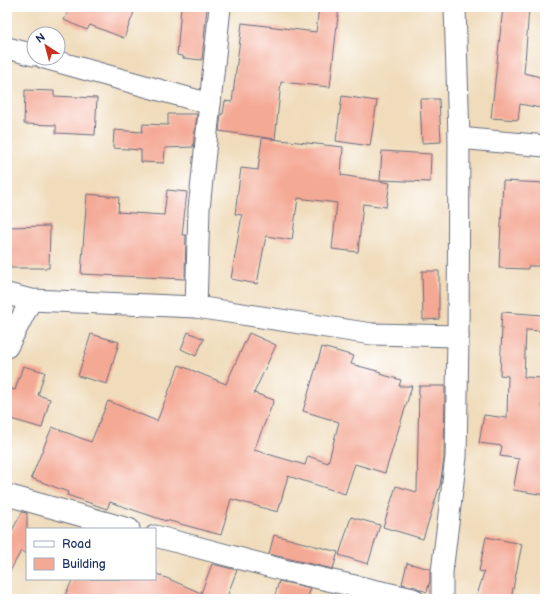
<svg xmlns="http://www.w3.org/2000/svg" width="552" height="606" font-family="'Balsamiq Sans',sans-serif">
  <style>
    .building { fill: #f4a995 }
    .lines { fill: none; stroke-linecap: round; stroke-linejoin: round }
    .street-casing { stroke: #666c7f; stroke-width: 23 }
    .street { stroke: #fff; stroke-width: 21 }
  </style>
  <rect width="100%" height="100%" fill="#fff"/>
  <filter id="ink" filterUnits="userSpaceOnUse"><feTurbulence type="fractalNoise" baseFrequency=".025" numOctaves="2"/><feDisplacementMap in="SourceGraphic" scale="8" xChannelSelector="R" yChannelSelector="G"/><feConvolveMatrix kernelMatrix="1 2 1 2 8 2 1 2 1" color-interpolation-filters="sRGB"/></filter>
  <filter id="wash" filterUnits="userSpaceOnUse"><feTurbulence type="fractalNoise" baseFrequency=".012" numOctaves="4" result="noise"/><feDisplacementMap in="SourceGraphic" scale="16" xChannelSelector="R" yChannelSelector="G"/><feGaussianBlur stdDeviation="0.9" result="paint"/><feColorMatrix in="noise" values="0 0 0 0 0 0 0 0 0 0 0 0 0 0 0 0 0 1.4 0 .05"/><feComposite in="paint" operator="in"/></filter>
  <g filter="url(#wash)">
    <rect width="100%" height="100%" fill="#f0dcbb"/>
    <g id="blocks">
      <g class="building">
        <path d="M70,7h66l-12,31 -34,-13 -3,5 -23,-10z"/>
        <path d="M181,7h26l-5,53 -19,-2v-2l-6,-1z"/>
        <path d="M319,7h20l-9,80 -49,-5 -6,57 -56,-8 2,-17h2l2,-13 7,1 10,-79 74,9z"/>
        <path d="M503,7h26l-3,42 -2,24 21,5v31l-25,-5 -2,16 -27,-2z"/>
        <path d="M25,90l29,1v5l43,2 -2,37 -39,-2v-8l-32,-1z"/>
        <path d="M342,96l35,5 -7,45 -34,-5z"/>
        <path d="M420,99h19l2,43 -19,1z"/>
        <path d="M168,114h29l-4,33 -28,1 -1,15 -23,-1v-12l-28,-2 1,-18 28,2 1,-8 25,1z"/>
        <path d="M262,138l81,9 -2,28 49,8 -4,24 -23,-3 -5,48 -26,-3 5,-46 -39,-5 -6,42 -26,-4 -9,48 -26,-5 11,-64 -7,-1 6,-46 17,2z"/>
        <path d="M382,151l49,3 -1,28 -50,-2z"/>
        <path d="M503,181l42,2v83h-17v3l-29,-1z"/>
        <path d="M167,190l20,2 -5,43h4l-1,44 -104,-5 6,-80 32,3 -1,15 46,3z"/>
        <path d="M50,226l-1,42h-42v-41z"/>
        <path d="M422,271h17v48l-16,1z"/>
        <path d="M502,312l41,3 -1,16 -16,-1 -2,47 19,1 -1,29h3v88l-32,-5 6,-31 -19,-3 2,-10 -23,-3 5,-28 23,3 1,-42 -8,-1 2,-47h-1z"/>
        <path d="M188,332l16,7 -8,17 -15,-7z"/>
        <path d="M249,333l27,12 -22,48 20,7 -20,50 51,15 3,-9 20,7 11,-41 -36,-11 19,-64 32,9 -3,8 30,8 -1,2 21,6 -2,6h13l-27,87 -30,-9 -10,30 -57,-18 -10,36 -47,-13 -10,36 -55,-15v1l-56,-19 -3,7 -40,-14 1,-3 -37,-14 21,-51 39,15 17,-41 49,20 22,-56 47,19z"/>
        <path d="M91,334l28,8 -12,42 -29,-8z"/>
        <path d="M23,366l22,6 -7,23 12,4 -8,29 -35,-10v-31l8,3z"/>
        <path d="M419,386h26l-1,73 -4,26 -17,54 -40,-12 13,-41 21,6z"/>
        <path d="M22,512l5,1v41l-6,-3 -14,26v-37z"/>
        <path d="M351,517l29,8 -12,39 -29,-9z"/>
        <path d="M274,535l64,17 -5,17 -64,-15z"/>
        <path d="M486,537l36,7 -11,55h-35l8,-27 -5,-1z"/>
        <path d="M407,563l23,6v12l-3,11 -6,-2 -5,-3 -14,-3z"/>
        <path d="M212,564l25,6 -11,29h-163l10,-20h82v-6l46,20z"/>
        <path d="M279,581l32,7 -4,11h-33z"/>
      </g>
    </g>
  </g>
  <g filter="url(#ink)">
    <use href="#blocks" fill-opacity="0" stroke="#666c7f" stroke-width="1"/>
    <g class="lines">
      <defs>
        <g id="street">
          <path d="M7,48l27,7"/>
          <path d="M44,58l166,46"/>
          <path d="M459,138l86,8"/>
          <path d="M7,294l24,6 165,7 176,27 86,2"/>
          <path d="M196,307l3,-98 21,-202"/>
          <path d="M7,347l24,-47"/>
          <path d="M7,495l122,34"/>
          <path d="M155,536l128,34 130,29"/>
          <path d="M442,599v-27l14,-115 2,-121 1,-198 -4,-131"/>
        </g>
      </defs>
      <use href="#street" class="street-casing"/>
      <use href="#street" class="street"/>
    </g>
  </g>
  <rect width="552" height="606" fill="none" stroke="#fff" stroke-width="24"/>
  <rect x="26" y="528" width="130" height="52" fill="#ffffff" stroke="#a4acbf"/>
  <rect x="34" y="541" width="20" height="6" fill="#ffffff" stroke="#a4acbf"/>
  <text x="62" y="548" font-size="12" fill="#1b2f5e">Road</text>
  <rect x="34" y="558" width="20" height="12" fill="#f4a995" stroke="#a4acbf"/>
  <text x="62" y="568" font-size="12" fill="#1b2f5e">Building</text>
  <g transform="translate(46 46) rotate(324)"><circle r="19" fill="#ffffff" stroke="#a4acbf"/>
  <path d="M0-3L7 15L0 10L-7 15Z" fill="#c8321e"/>
  <text y="-6" font-size="11" font-weight="bold" text-anchor="middle" fill="#1b2f5e">N</text>
  </g>
</svg>
